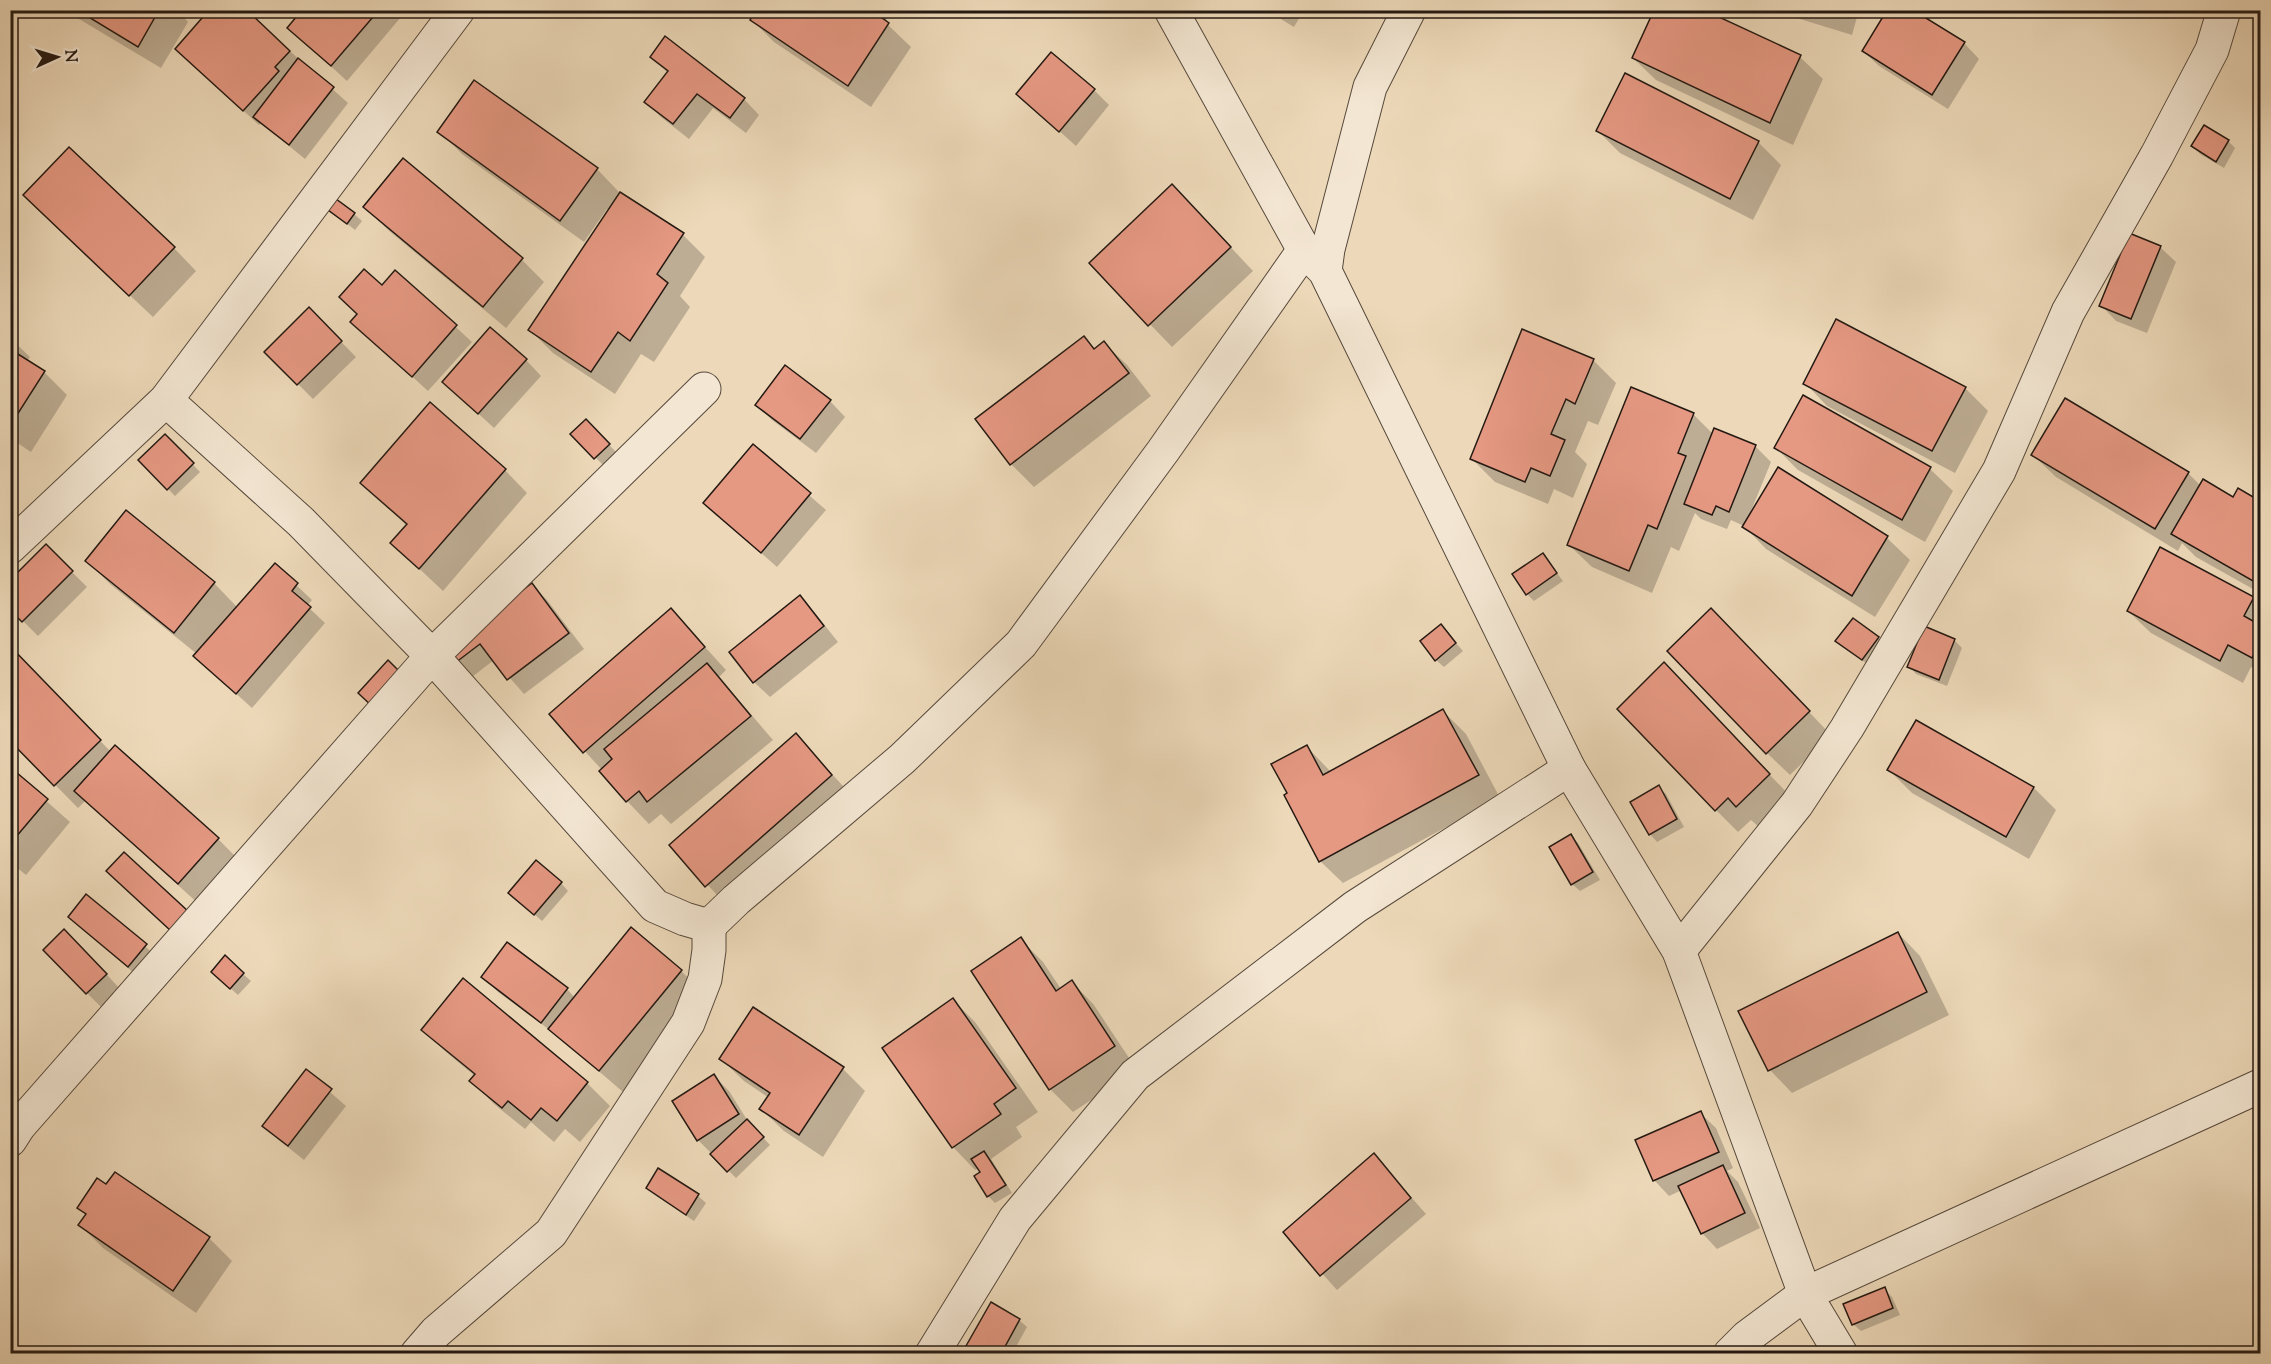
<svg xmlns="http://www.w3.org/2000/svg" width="2271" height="1364" font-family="'Sorts Mill Goudy',serif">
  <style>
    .shadow { fill: #0003 }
    .building { fill: #e59882; stroke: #241912; stroke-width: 1.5 }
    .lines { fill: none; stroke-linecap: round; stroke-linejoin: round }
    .minor-casing { stroke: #56493c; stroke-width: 35 }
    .minor { stroke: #f3e6d2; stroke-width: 33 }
  </style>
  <rect width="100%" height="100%" fill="#edd9b9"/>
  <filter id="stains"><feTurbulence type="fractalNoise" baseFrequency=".00333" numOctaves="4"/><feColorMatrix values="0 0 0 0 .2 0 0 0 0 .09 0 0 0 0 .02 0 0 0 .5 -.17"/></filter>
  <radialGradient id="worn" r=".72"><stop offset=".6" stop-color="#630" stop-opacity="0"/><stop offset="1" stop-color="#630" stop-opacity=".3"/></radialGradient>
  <g class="shadow">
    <path d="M64,10h113l11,12 -27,46z"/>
    <path d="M244,10l104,93 -43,56 -44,-36 -2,2 -66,-61z"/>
    <path d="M304,10h91l6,7 -54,64 -58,-53z"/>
    <path d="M758,10h134l-7,12 26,25 -40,60 -97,-65 -22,-22z"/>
    <path d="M1266,10h38l-10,17z"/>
    <path d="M1771,10h88l-7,25z"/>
    <path d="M1964,43l15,16 -31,50 -69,-43 -16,-15z"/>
    <path d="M652,56l92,43 15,16 -13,18 -33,-25 -24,31 -28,-22 -15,-15 22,-29z"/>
    <path d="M1800,57l23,22 -30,66 -137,-65 -23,-22z"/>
    <path d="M1094,90l15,15 -33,41 -58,-52z"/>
    <path d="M2260,123v11l-3,-4z"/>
    <path d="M1597,130l161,12 23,23 -28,55 -133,-67z"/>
    <path d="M439,131l158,38 22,23 64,43 22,22 -25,39 10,11 -36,55 -13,-8 -26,40 -62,-41 -23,-23 80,-120 -3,-1 -23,33 -122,-88z"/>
    <path d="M2228,141l7,7 -11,20 -24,-14 -7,-8z"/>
    <path d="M404,160l118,100 22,22 -38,46 -119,-99 -22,-22z"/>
    <path d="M326,207l28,7 8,7 -7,9z"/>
    <path d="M1195,209l58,62 -81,76 -81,-84z"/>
    <path d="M48,218l126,30 22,23 -43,46z"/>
    <path d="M2160,247l16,15 -29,71 -31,-12 -15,-16z"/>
    <path d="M396,272l76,70 -44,49 -76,-69z"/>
    <path d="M309,309l47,48 -43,42 -47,-47z"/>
    <path d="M10,338l20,19 -3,4 17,11 23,23 -36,57 -21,-14z"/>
    <path d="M1083,338l12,11 9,-6 23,22 24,31 -117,91 -23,-23z"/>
    <path d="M526,360l15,16 -47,52 -50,-46z"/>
    <path d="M1593,360l23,23 -18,42 -10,-4 -13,31 12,12 -14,34 -19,-9 -6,15 -53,-22 -23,-23z"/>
    <path d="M1805,383l160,5 23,23 -33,62 -128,-67z"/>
    <path d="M830,401l15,16 -29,36 -44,-33 -15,-15z"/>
    <path d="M1693,414l20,20 2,-4 40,16 16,16 -20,49 2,1 25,-42 109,68 23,22 -35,57 -109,-68 -22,-23 -13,-6 -4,9 -26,-10 -6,-6 -16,38 -8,-4 -19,46 -60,-26 -23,-22z"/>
    <path d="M593,428l23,24 -13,13 -31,-31z"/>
    <path d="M165,436l35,36 -25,24 -35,-36z"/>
    <path d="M753,446l73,64 -49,57 -72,-64z"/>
    <path d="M1776,448l154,21 23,22 -28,51 -127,-72z"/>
    <path d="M2033,455l155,18 13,13 32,13 6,-9 21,12v91l-64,-36 -14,-14 -4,8 -122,-74z"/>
    <path d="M505,470l22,23 -84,98 -51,-48 15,-17 -45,-43z"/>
    <path d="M46,546l41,41 -49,49 -28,-28z"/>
    <path d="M1543,555l20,26 -29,20 -7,-7z"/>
    <path d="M87,561l127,22 24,25 37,-43 37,35 -5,6 18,17 -73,85 -41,-37 -14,-17 -87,-70z"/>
    <path d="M532,585l15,15 37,49 -60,45 -30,-34 -22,17 -16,-15z"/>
    <path d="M800,597l15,16 23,29 -68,55 -16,-15z"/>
    <path d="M2253,599l7,7v66l-9,-5 -8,16 -92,-50 -23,-22z"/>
    <path d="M671,610l55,60 -7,7 54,63 -102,84 -10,-10 -12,10 -22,-23 -25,-31 -51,-56z"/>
    <path d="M1924,628l31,13 7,7 -15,38 -31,-12 -7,-8z"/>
    <path d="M1734,633l97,102 -41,40 -23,-22z"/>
    <path d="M1448,634l15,17 -19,16 -8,-7z"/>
    <path d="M1878,638l7,7 -15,21 -25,-18z"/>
    <path d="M10,648l101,104 107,87 22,22 -39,45 -116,-105 -7,7 -68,-69z"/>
    <path d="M1686,687l106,111 -32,30 -9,-8 -13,12 -22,-22z"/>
    <path d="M1443,711l23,23 34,64 -157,85 -23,-22 -31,-67 18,-47 24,25z"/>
    <path d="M796,735l58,63 -125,110 -58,-63z"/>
    <path d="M10,769l60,53 -44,53 -16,-13z"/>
    <path d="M1889,770l145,18 22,22 -27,49 -117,-66z"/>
    <path d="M1658,787l8,7 18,33 -27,15 -7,-8 -18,-32z"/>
    <path d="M1571,836l7,7 22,37 -20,11 -8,-7z"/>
    <path d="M561,883l7,8 -26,30 -24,-21z"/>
    <path d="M87,896l75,65 -18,21 -74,-65z"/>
    <path d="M1898,933l22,23 29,59 -157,78 -22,-23z"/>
    <path d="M1020,939l23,23 18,27 11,-7 22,23 43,65 -64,42 -23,-23 -77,-118z"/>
    <path d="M80,946l41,44 -19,18 -15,-15z"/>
    <path d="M681,971l23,22 -81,99 -65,-56 -60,-44 -15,-15 84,12 8,9z"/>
    <path d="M243,974l8,7 -13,14 -18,-16z"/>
    <path d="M464,980l123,103 23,23 -30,36 -15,-13 -11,13 -23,-20 -6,7 -31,-25 -23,-23 4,-5 -29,-24 -23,-23z"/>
    <path d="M953,1000l22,22 63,90 -22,15 6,10 -31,22 21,34 -17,10 -7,-7 -6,-23 -3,-5 -4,2 -22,-23z"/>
    <path d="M721,1059l122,10 22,22 -42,66 -39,-26 -23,-22 8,-11 -25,-17z"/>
    <path d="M306,1071l40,35 -42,54 -24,-19 -16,-15z"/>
    <path d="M714,1076l15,15 20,32 21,22 -34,33 -38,-38z"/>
    <path d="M1700,1113l16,15 17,40 -6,3 11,11 22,46 -43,21 -15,-16 -20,-43 -13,6 -15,-16z"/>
    <path d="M1374,1155l52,59 -89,76 -52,-58z"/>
    <path d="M659,1170l39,26 8,7 -12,18 -39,-26 -7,-7z"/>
    <path d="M116,1174l93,64 23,23 -36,52 -93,-65 -23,-23 7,-10 -8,-8 27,-21z"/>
    <path d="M1884,1289l8,8 8,18 -39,16 -8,-7z"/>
    <path d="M1019,1320l8,7 -15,27h-37l-7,-8z"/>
  </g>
  <g class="building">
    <path d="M77,10h82l-21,37z"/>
    <path d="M209,10h38l43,41 -15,16 4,4 -36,40 -68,-62z"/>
    <path d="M302,10h77l-48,56 -44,-38z"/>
    <path d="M756,10h115l18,13 -41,63 -98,-66z"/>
    <path d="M1654,10h50l97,45 -31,68 -138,-65z"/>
    <path d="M1887,10h26l52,32 -33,53 -70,-44z"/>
    <path d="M665,36l80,62 -15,20 -33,-24 -24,30 -29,-22 24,-31 -18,-14z"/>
    <path d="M1051,52l44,37 -36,43 -43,-38z"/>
    <path d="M298,58l36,29 -45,58 -36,-28z"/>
    <path d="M1625,73l134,68 -29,58 -134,-68z"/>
    <path d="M474,80l124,88 -38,53 -123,-89z"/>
    <path d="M2204,125l25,15 -13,22 -25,-16z"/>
    <path d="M69,147l106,100 -46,49 -106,-101z"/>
    <path d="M403,158l120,100 -40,49 -120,-100z"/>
    <path d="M1172,184l59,63 -83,79 -59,-63z"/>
    <path d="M620,192l64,41 -27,41 11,9 -38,58 -12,-9 -27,40 -63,-42z"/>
    <path d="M332,196l23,17 -8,11 -23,-17z"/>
    <path d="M2129,233l32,13 -30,73 -32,-13z"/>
    <path d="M364,269l18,16 13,-15 62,55 -45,52 -62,-55 7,-8 -18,-17z"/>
    <path d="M309,307l33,34 -45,44 -33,-33z"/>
    <path d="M1836,319l130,68 -34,64 -129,-67z"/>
    <path d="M490,327l37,32 -49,55 -36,-32z"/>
    <path d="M1522,329l72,30 -19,45 -9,-5 -15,35 14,6 -15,36 -19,-8 -6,14 -55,-23z"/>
    <path d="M1084,336l10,13 10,-8 25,32 -119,92 -35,-46z"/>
    <path d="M10,349l35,22 -35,55z"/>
    <path d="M785,365l46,35 -31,39 -45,-34z"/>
    <path d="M1631,387l63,26 -16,40 8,3 -29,73 -9,-4 -19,46 -62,-26z"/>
    <path d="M1803,395l128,72 -29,53 -128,-72z"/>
    <path d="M2065,398l124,74 -34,57 -124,-74z"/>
    <path d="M430,402l76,67 -87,100 -29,-26 17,-19 -47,-41z"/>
    <path d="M586,419l24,25 -16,15 -24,-25z"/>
    <path d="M1714,428l42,17 -27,67 -13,-6 -4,9 -28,-11z"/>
    <path d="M165,434l29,29 -27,27 -29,-30z"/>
    <path d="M753,444l58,49 -50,60 -58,-50z"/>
    <path d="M1778,467l110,69 -36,60 -110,-69z"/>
    <path d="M2203,479l30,18 5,-9 22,13v84l-89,-51z"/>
    <path d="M126,510l89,72 -41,51 -89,-72z"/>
    <path d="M46,544l27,27 -51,51 -12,-12v-30z"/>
    <path d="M2160,547l94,50 -10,19 16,9v17l-8,16 -24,-13 -8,16 -93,-50z"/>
    <path d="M1543,553l14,20 -31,22 -14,-21z"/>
    <path d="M275,563l23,20 -6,8 19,16 -75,87 -43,-38z"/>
    <path d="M532,583l37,50 -62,47 -27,-36 -25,19 -9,-14z"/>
    <path d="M800,595l24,31 -71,57 -24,-31z"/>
    <path d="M671,608l34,39 -122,106 -34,-39z"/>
    <path d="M1711,608l99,103 -44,43 -99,-103z"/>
    <path d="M1853,618l26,19 -17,23 -27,-19z"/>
    <path d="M1441,624l15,19 -21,18 -15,-20z"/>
    <path d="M1924,626l31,13 -16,41 -32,-13z"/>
    <path d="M10,646l91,94 -47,46 -44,-45z"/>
    <path d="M388,660l16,16 -30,32 -16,-15z"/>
    <path d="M1664,662l106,112 -34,33 -8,-9 -13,13 -98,-102z"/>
    <path d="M707,663l44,53 -104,86 -8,-11 -13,11 -27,-31 13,-12 -8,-10z"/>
    <path d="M1443,709l36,66 -160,87 -35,-67 3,-2 -16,-29 36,-19 16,30z"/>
    <path d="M1916,720l118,67 -28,50 -119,-67z"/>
    <path d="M796,733l36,42 -127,112 -36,-42z"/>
    <path d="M115,745l104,93 -41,46 -104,-93z"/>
    <path d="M10,767l38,32 -38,45z"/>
    <path d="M1659,785l18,34 -28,16 -19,-33z"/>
    <path d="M1571,834l22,38 -22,13 -22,-38z"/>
    <path d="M124,852l65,60 -18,19 -65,-60z"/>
    <path d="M536,860l26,22 -28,33 -26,-22z"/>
    <path d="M86,894l61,50 -19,23 -60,-50z"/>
    <path d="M631,927l51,43 -83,101 -51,-42z"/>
    <path d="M64,929l43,45 -21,20 -43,-44z"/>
    <path d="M1898,932l29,60 -159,79 -30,-60z"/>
    <path d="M1021,937l35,54 16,-11 43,66 -66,44 -78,-119z"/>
    <path d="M507,942l61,46 -27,35 -60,-46z"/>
    <path d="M225,955l19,18 -14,16 -19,-17z"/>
    <path d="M463,978l125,104 -31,39 -16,-13 -10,12 -23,-19 -6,7 -33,-27 6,-7 -54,-44z"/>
    <path d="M953,998l63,90 -22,16 7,10 -49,34 -70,-100z"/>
    <path d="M753,1007l91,60 -45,68 -40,-26 11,-16 -51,-34z"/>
    <path d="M306,1069l26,20 -44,57 -26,-20z"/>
    <path d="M714,1074l25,40 -42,27 -25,-40z"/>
    <path d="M1701,1111l18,41 -66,29 -18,-41z"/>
    <path d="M747,1119l17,18 -37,35 -17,-18z"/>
    <path d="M984,1151l22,34 -19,12 -13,-21 6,-4 -9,-13z"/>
    <path d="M1374,1153l37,45 -91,78 -37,-44z"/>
    <path d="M1723,1165l22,48 -44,21 -23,-48z"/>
    <path d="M658,1168l41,26 -13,21 -40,-27z"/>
    <path d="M115,1172l95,65 -37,54 -95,-66 8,-11 -9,-6 20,-30 9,6z"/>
    <path d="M1885,1287l8,21 -41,17 -9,-21z"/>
    <path d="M991,1302l29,17 -19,35h-22l-13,-8z"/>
  </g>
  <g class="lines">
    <defs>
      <g id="minor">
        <path d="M1171,10l133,240 21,21 244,498 110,182 126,343 36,60"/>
        <path d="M1325,271l3,-22 42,-162 39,-77"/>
        <path d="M166,400l135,122 131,134 223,250 30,13 24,7 27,-26 166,-141 119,-115 142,-193 141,-201"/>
        <path d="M10,547l156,-147 292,-390"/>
        <path d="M1679,951l118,-147 50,-76 152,-257 69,-159 89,-157 55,-105 12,-40"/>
        <path d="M10,1140l9,-14 413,-470 272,-267"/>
        <path d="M417,1354l19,-22 115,-99 137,-210 17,-44 4,-29v-24"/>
        <path d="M932,1354l83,-135 120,-144 220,-168 214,-138"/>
        <path d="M1730,1354l17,-17 58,-43 455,-208"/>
      </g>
    </defs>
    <use href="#minor" class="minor-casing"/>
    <use href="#minor" class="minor"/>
  </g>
  <rect width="2271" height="1364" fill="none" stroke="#edd9b9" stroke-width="36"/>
  <rect x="12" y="12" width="2247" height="1340" fill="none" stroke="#241912" stroke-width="3"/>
  <rect x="18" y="18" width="2235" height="1328" fill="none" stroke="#241912" stroke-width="1.5"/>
  <g transform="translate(57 57) rotate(86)" stroke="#f3e6d2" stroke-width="4.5" paint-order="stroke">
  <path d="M0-4.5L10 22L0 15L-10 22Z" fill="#241912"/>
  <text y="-9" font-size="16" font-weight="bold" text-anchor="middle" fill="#241912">N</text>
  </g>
  <rect width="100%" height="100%" filter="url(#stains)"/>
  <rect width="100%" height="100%" fill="url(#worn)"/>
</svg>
